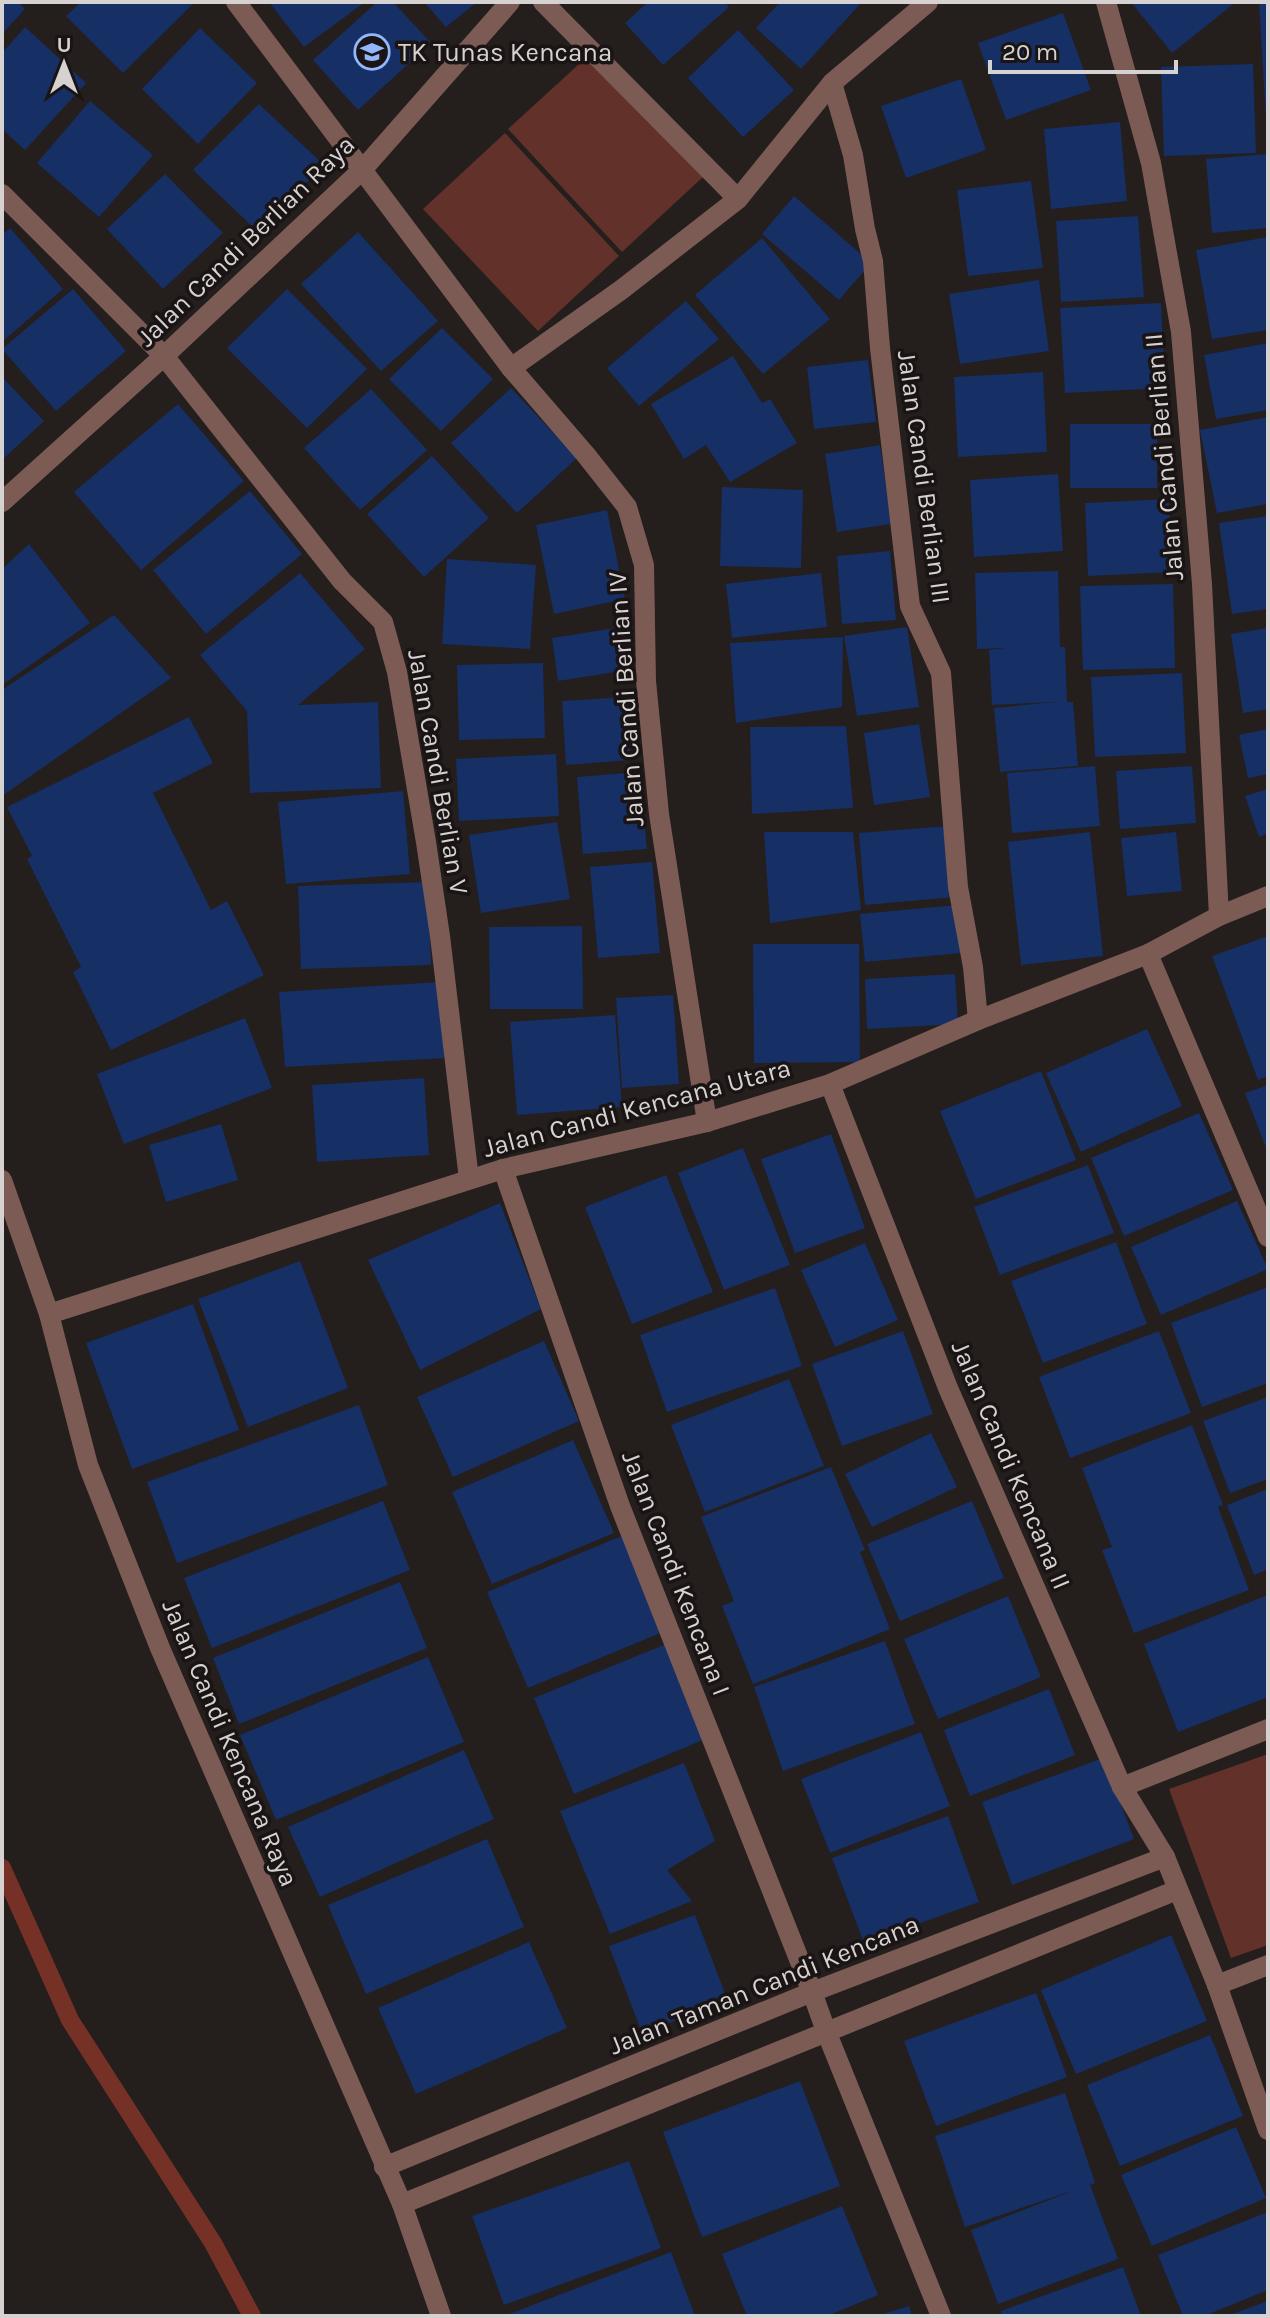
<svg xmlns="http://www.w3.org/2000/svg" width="1270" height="2318" font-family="Karla,sans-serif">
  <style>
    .green { fill: #61312a }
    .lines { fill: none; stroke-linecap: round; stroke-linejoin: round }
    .stream { stroke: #763127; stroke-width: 18 }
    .building { fill: #162f65 }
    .minor { stroke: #7c5b55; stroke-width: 20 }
    .labels { text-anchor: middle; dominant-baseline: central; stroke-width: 7; stroke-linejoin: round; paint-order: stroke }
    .poi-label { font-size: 26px; fill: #d6d2d1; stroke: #1a1514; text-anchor: start }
    .street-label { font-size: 26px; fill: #d6d2d1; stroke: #1a1514 }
  </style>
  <rect width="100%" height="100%" fill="#241e1d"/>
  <g class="green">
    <path d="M589,55l114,122 -81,75 -114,-123z"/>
    <path d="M505,133l114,123 -81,75 -115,-122z"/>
    <path d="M1268,1754v191l-37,13 -62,-169z"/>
  </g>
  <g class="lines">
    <path class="stream" d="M2,1868l68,152 143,223 39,73"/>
  </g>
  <g class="building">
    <path d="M2,2h16l7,7 -23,25z"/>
    <path d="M81,2h114l-72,71 -57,-57z"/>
    <path d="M269,2h96l-61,45z"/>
    <path d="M377,2h16l38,41 -73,67 -45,-50z"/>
    <path d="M424,2h53l-31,25z"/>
    <path d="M648,2h77l4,5 -66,58 -38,-42z"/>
    <path d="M780,2h82l-61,67 -45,-41z"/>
    <path d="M1131,2h105l-64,51z"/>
    <path d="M1259,2h9v117h-2z"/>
    <path d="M1063,13l28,77 -85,30 -28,-77z"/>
    <path d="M25,27l61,56 -61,67 -23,-21v-76z"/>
    <path d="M200,28l57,55 -59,61 -56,-55z"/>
    <path d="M738,30l56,60 -51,47 -55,-59z"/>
    <path d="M1253,64l3,89 -92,3 -3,-89z"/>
    <path d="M961,79l25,71 -80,28 -25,-72z"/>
    <path d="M90,101l63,54 -54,62 -62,-54z"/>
    <path d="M259,104l65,61 -66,67 -65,-62z"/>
    <path d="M1120,122l7,79 -76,8 -7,-80z"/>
    <path d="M1268,154v74l-56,5 -6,-74z"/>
    <path d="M165,174l58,59 -60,56 -56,-60z"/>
    <path d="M1031,181l12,87 -75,8 -11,-86z"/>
    <path d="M794,196l77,67 -32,37 -77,-66z"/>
    <path d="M1138,216l6,81 -83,5 -5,-81z"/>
    <path d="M10,228l53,61 -61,53v-107z"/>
    <path d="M358,232l80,89 -57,50 -80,-87z"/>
    <path d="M1268,237v93l-56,9 -16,-89z"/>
    <path d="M762,238l68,81 -67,55 -68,-79z"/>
    <path d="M1039,280l10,71 -89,13 -11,-70z"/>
    <path d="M73,289l53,62 -70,60 -54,-62z"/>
    <path d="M287,289l80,80 -60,59 -80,-80z"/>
    <path d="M686,301l33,38 -80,67 -32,-38z"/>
    <path d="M1161,303l4,85 -100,5 -5,-85z"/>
    <path d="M442,328l51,51 -52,52 -52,-52z"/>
    <path d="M1268,343v67l-52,9 -12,-64z"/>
    <path d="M733,356l29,47 8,-4 27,44 -67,39 -24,-37 -22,14 -33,-55z"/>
    <path d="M868,360l8,62 -62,7 -7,-62z"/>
    <path d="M1043,372l4,80 -89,5 -4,-80z"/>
    <path d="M2,377l42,44 -42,39z"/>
    <path d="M511,388l66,70 -60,55 -66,-70z"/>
    <path d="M371,389l56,61 -67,60 -56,-62z"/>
    <path d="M178,404l66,77 -103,89 -67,-78z"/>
    <path d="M1268,417v87l-51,9 -17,-83z"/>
    <rect x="1070" y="424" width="87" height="64"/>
    <path d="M880,445l11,79 -54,8 -12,-78z"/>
    <path d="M432,456l57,62 -65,59 -57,-63z"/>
    <path d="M1058,474l5,77 -89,6 -4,-77z"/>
    <path d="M722,487l81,3 -2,78 -81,-2z"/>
    <path d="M250,491l52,63 -96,80 -53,-64z"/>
    <path d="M1169,499l3,73 -84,4 -3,-73z"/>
    <path d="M607,510l18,89 -71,15 -18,-89z"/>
    <path d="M1268,516v93l-36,5 -13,-91z"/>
    <path d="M29,544l61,79 -88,62v-116z"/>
    <path d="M890,551l6,69 -54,4 -5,-68z"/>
    <path d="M447,559l89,6 -6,84 -88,-5z"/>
    <path d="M1058,571l2,76h5l2,55h6l5,64 -78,6 -6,-64 61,-6 -63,3 -3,-55 17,-2 -29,1 -2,-76z"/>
    <path d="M300,573l65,76 -67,56 80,-3 3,86 -131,5 -3,-82 -47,-56z"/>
    <path d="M821,573l6,54 -95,11 -6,-54z"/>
    <path d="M1173,584l2,84 -92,2 -3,-84z"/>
    <path d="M114,615l57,63 -169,118v-106z"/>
    <path d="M622,627l6,43 -70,11 -6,-43z"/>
    <path d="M907,627l12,80 -62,9 -13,-80z"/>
    <path d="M1268,628v81l-25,4 -12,-79z"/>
    <path d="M843,637l-1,70 -106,16 -6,-80z"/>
    <path d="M543,663l2,75 -86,2 -2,-75z"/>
    <path d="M1182,673l4,80 -91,4 -4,-80z"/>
    <path d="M626,697l4,63 -64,5 -4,-64z"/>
    <path d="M189,717l24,46 -60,30 58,117 16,-9 37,74 -153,75 -38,-78 8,-5 -54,-108 5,-3 -25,-49z"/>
    <path d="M919,724l11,73 -56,8 -10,-72z"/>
    <path d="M846,726l7,82 -101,6 -2,-87z"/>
    <path d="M1268,729v45l-20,4 -9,-43z"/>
    <path d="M556,754l3,62 -100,5 -3,-62z"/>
    <path d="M1095,766l5,60 -88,7 -5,-60z"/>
    <path d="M1192,766l4,57 -76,6 -4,-58z"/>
    <path d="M639,772l8,77 -64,5 -6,-77z"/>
    <path d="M1268,789v44l-9,4 -14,-41z"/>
    <path d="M403,791l7,83 -124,10 -8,-82z"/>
    <path d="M557,822l13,77 -89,14 -12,-78z"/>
    <path d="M949,826l6,71 -90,8 -6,-72z"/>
    <path d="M764,832h89l8,78 -91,13z"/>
    <path d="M1090,832l13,124 -82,9 -13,-123z"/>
    <path d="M1176,832l6,59 -55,5 -6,-58z"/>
    <path d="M652,862l8,91 -62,5 -8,-91z"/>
    <path d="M428,882l3,83 -130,4 -3,-83z"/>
    <path d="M957,905l4,48 -96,9 -5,-48z"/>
    <path d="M582,926l1,83h-93l-1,-82z"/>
    <path d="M1268,936v140l-10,4 -46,-124z"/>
    <path d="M753,944h106l1,118 -106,1z"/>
    <path d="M955,974l3,50 -91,5 -2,-50z"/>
    <path d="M440,982l5,76 -160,9 -6,-75z"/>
    <path d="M673,995l6,89 -57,4 -6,-90z"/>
    <path d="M615,1015l7,92 -105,8 -7,-93z"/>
    <path d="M245,1018l27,70 -148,56 -27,-70z"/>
    <path d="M1147,1029l35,77 -101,46 -35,-79z"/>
    <path d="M1041,1071l35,89 -100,39 -36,-88z"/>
    <path d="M424,1078l5,77 -112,7 -5,-77z"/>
    <path d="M1268,1085v68l-23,-60z"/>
    <path d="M1199,1113l34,77 -109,46 -33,-78z"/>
    <path d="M221,1124l17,56 -72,22 -17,-57z"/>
    <path d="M831,1134l34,94 -70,25 -34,-94z"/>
    <path d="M743,1148l47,117 -66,25 -46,-117z"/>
    <path d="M1088,1165l26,68 -114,42 -26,-68z"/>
    <path d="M666,1175l47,117 -81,32 -47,-117z"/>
    <path d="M1237,1201l31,68 -107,46 -30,-68z"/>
    <path d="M500,1203l41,106 -121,61 -52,-110z"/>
    <path d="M1116,1242l31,82 -104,39 -32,-82z"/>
    <path d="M865,1243l33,77 -63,27 -34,-77z"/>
    <path d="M300,1261l48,127 -100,39 -50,-128z"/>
    <path d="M1268,1287v96l-66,24 -31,-84z"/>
    <path d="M775,1288l27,78 -135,46 -27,-77z"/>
    <path d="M193,1304l46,126 -107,39 -46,-126z"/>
    <path d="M903,1331l30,83 -91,32 -30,-82z"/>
    <path d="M1159,1331l32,82 -121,45 -31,-81z"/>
    <path d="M544,1341l35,80 -126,56 -36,-80z"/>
    <path d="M789,1379l35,87 -119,46 -34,-87z"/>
    <path d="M1268,1397v82l-38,14 -27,-72z"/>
    <path d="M359,1405l29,80 -211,78 -30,-81z"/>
    <path d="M1192,1425l31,80 -5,2 31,83 -115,43 -32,-83 10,-3 -30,-79z"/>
    <path d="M931,1433l26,54 -85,40 -27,-53z"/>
    <path d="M573,1440l41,93 -122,51 -40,-92z"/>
    <path d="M831,1467l34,83 -5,2 30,77 -137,55 -31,-78 12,-5 -33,-84z"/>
    <path d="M1268,1489v80l-14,6 -27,-70z"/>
    <path d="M383,1501l27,69 -198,78 -28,-70z"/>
    <path d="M972,1501l32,77 -104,43 -33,-77z"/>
    <path d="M624,1535l41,96 -137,57 -41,-96z"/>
    <path d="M400,1582l27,66 -188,76 -26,-66z"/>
    <path d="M1268,1595v102l-90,35 -34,-88z"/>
    <path d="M1008,1596l33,81 -103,42 -34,-80z"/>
    <path d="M885,1641l30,83 -132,47 -29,-84z"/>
    <path d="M671,1642l39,95 -136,57 -40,-96z"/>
    <path d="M428,1657l36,85 -188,78 -36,-85z"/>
    <path d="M1049,1689l26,66 -105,41 -26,-66z"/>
    <path d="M921,1732l29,74 -120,47 -29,-74z"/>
    <path d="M464,1750l30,69 -174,78 -32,-70z"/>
    <path d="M1103,1758l31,81 -122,46 -30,-83z"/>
    <path d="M684,1763l31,78 -48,29 25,31 -82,33 -50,-123z"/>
    <path d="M948,1816l31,86 -115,41 -32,-85z"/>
    <path d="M487,1839l37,88 -158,67 -38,-89z"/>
    <path d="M695,1915l33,86 -86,32 -33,-87z"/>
    <path d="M1171,1935l36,86 -131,53 -35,-84z"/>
    <path d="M529,1942l38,86 -151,66 -38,-86z"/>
    <path d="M1036,1993l31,84 -131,49 -32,-85z"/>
    <path d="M1210,2035l33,81 -123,50 -33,-81z"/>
    <path d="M800,2081l40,105 -138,51 -39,-105z"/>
    <path d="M1065,2093l30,90 -5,2 28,74 -120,45 -27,-74 104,-40 -110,37 -30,-91z"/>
    <path d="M1236,2127l30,71 -114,48 -31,-71z"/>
    <path d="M629,2161l32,87 -157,57 -32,-89z"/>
    <path d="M842,2206l36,89 -51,21h-80l-25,-62z"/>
    <path d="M1268,2212v78l-64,26h-21l-25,-61z"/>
    <path d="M671,2252l24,64h-191z"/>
    <path d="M1123,2267l18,49h-139l-1,-5z"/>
    <path d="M1268,2301v15h-41z"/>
    <path d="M909,2306l3,10h-32v-1z"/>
  </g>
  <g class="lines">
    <g class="minor">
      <path d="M236,2l275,366 75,87 41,52 17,58 2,116 13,133 48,308"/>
      <path d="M543,2l195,197"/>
      <path d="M1106,2l45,161 30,169 21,252 17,332"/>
      <path d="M832,83l21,72 12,74 8,32 7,87 30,258 31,67 17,214 15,80 5,53"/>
      <path d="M2,194l162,162 178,225 41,41 14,50 29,170 14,94 29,243"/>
      <path d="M511,368l110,-78 117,-91 94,-116 96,-81"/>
      <path d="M2,502l162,-146 199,-187 147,-167"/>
      <path d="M1148,954l120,283"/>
      <path d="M830,1084l118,304 174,399 43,70 52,128 51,145"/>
      <path d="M503,1169l117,337 192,486 14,39 115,285"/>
      <path d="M2,1180l47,134 39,151 72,183 242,556 39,112"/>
      <path d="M49,1314l454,-145 204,-47 123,-38 148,-64 170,-66 71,-38 49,-20"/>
      <path d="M1122,1787l146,-58"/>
      <path d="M1217,1985l51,-20"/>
      <path d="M384,2167l428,-175 353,-135"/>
      <path d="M402,2204l775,-314"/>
    </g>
  </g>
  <defs>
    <symbol id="school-ring" viewBox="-11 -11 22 22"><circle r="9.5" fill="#1a1514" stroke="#93b7fd" stroke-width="1.5"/><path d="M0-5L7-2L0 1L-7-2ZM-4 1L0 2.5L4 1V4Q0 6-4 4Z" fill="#93b7fd"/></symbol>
  </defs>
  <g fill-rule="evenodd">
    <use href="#school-ring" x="352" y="32" width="40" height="40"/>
  </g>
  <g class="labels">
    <g class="poi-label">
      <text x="398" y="52">TK Tunas Kencana</text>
    </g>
    <g class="street-label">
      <text transform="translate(246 241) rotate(-44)">Jalan Candi Berlian Raya</text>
      <text transform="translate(1164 457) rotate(-95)">Jalan Candi Berlian II</text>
      <text transform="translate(924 477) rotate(82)">Jalan Candi Berlian III</text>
      <text transform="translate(626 699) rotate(-94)">Jalan Candi Berlian IV</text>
      <text transform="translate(438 772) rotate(80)">Jalan Candi Berlian V</text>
      <text transform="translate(637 1108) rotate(-15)">Jalan Candi Kencana Utara</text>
      <text transform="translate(1011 1465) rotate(67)">Jalan Candi Kencana II</text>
      <text transform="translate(676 1573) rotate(69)">Jalan Candi Kencana I</text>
      <text transform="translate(230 1743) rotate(67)">Jalan Candi Kencana Raya</text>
      <text transform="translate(764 1985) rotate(-22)">Jalan Taman Candi Kencana</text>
    </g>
  </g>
  <rect width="1270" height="2318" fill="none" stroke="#d6d2d1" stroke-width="8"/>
  <g transform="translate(64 64)" stroke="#1a1514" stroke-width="6" paint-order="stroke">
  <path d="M0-6L14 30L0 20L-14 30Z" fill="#d6d2d1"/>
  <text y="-12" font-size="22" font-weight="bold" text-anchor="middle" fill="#d6d2d1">U</text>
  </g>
  <path d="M990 60v12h186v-12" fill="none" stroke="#d6d2d1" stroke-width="4"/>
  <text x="1002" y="60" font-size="24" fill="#d6d2d1" stroke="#1a1514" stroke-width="6" paint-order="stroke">20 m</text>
</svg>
